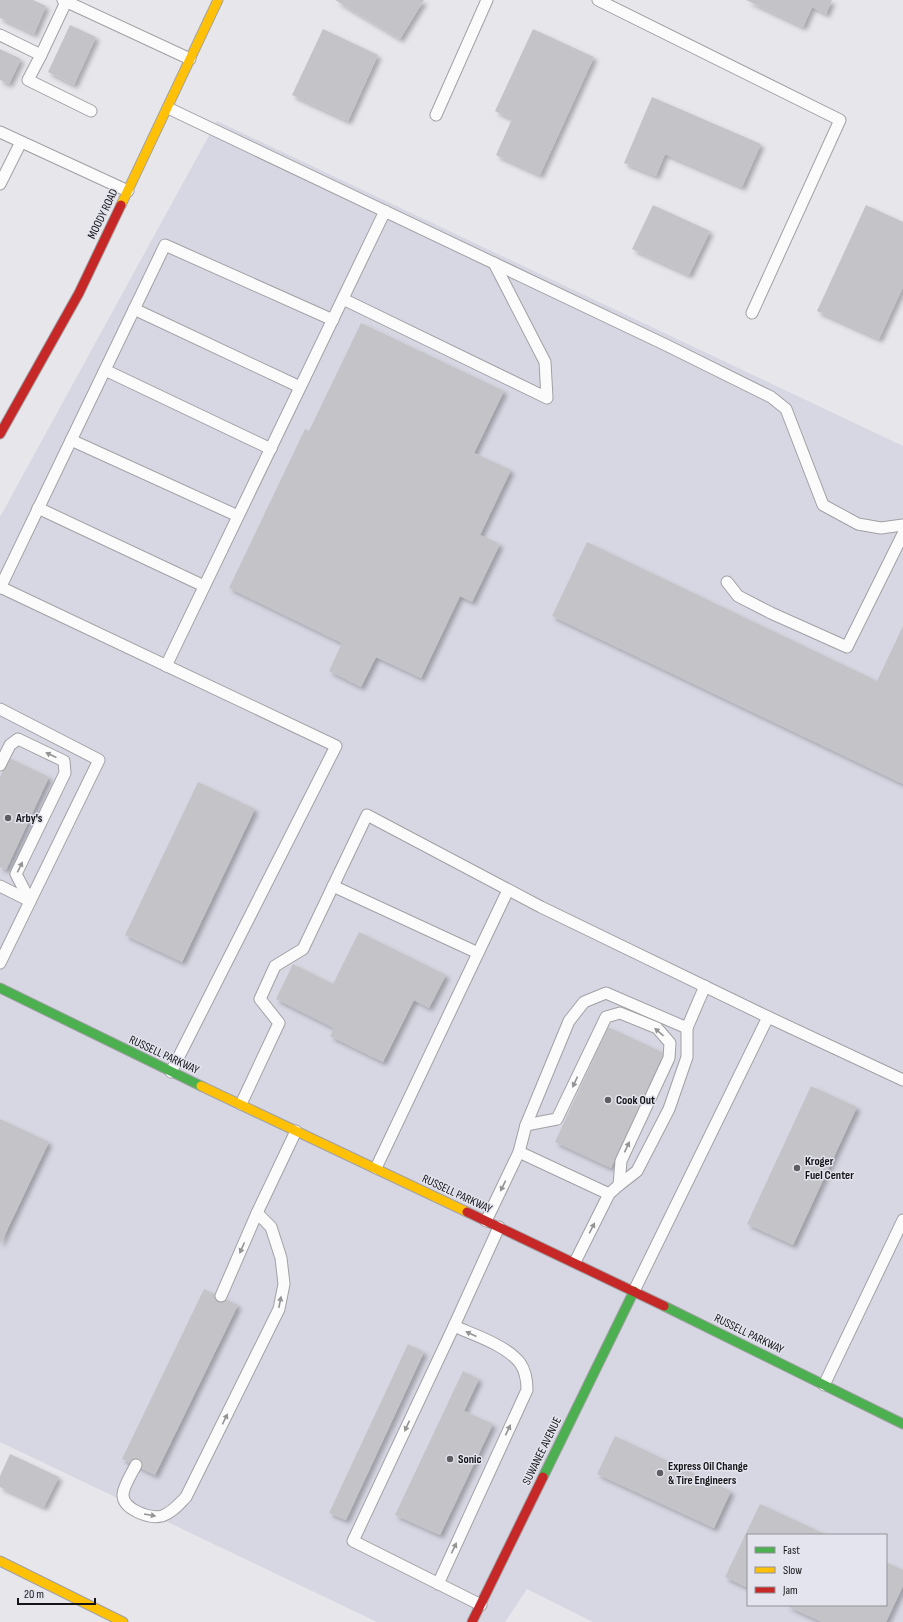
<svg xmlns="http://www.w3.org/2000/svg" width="903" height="1622" font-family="'Sofia Sans Condensed',sans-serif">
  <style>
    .built { fill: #d6d7e2; fill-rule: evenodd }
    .building { fill: #c4c4c8; filter: url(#shadow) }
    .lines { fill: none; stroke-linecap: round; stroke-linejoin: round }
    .lane-casing { stroke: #a1a1a5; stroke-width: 13 }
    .fast-casing { stroke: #a1a1a5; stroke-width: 11 }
    .slow-casing { stroke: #a1a1a5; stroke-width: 11 }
    .jam-casing { stroke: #a1a1a5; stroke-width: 11 }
    .lane { stroke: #fbfbfc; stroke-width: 11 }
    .fast { stroke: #4caf50; stroke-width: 9 }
    .slow { stroke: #ffc107; stroke-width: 9 }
    .jam { stroke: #c62828; stroke-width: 9 }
    .oneway { fill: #949495 }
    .poi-dot { fill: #5e5e62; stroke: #e3e4ee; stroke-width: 1.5 }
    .labels { text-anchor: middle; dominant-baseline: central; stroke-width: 3; stroke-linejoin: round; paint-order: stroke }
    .street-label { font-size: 12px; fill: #151518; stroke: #e3e4ee }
    .poi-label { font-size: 12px; font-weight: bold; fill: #151518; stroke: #e3e4ee; text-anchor: start }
  </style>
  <defs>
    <filter id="shadow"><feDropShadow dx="3.5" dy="3.5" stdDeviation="2" flood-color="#0004"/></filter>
  </defs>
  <rect width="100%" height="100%" fill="#e6e6eb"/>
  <path class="built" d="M217,121l686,325v1176h-310l-66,-33 -22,33h-128l-377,-180v-925zM748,1535h138v70h-138z"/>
  <g class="building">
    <path d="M0,0h33l13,6 -12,28 -34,-16z"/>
    <path d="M335,0h89l-24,39z"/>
    <path d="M746,0h86l-6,14 -14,-7 -9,20z"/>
    <path d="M70,25l26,12 -22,48 -26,-13z"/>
    <path d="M323,29l55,26 -30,66 -56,-26z"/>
    <path d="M533,29l61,28 -54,118 -44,-20 16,-36 -17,-8z"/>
    <path d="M0,49l21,10 -12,25 -9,-4z"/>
    <path d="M652,97l109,47 -19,43 -77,-33 -9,22 -32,-13z"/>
    <path d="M653,205l57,26 -21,44 -57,-26z"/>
    <path d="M866,205l37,17v65l-24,52 -62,-28z"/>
    <path d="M361,323l143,68 -30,62 37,17 -31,65 20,9 -28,58 -12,-6 -39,82 -45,-21 -15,30 -32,-16 13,-28 -113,-55 76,-159 4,2z"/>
    <path d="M587,542l290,139 26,-55v158l-351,-168z"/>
    <path d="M9,758l40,19 -43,93 -6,-3v-90z"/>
    <path d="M198,782l57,27 -73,153 -57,-27z"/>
    <path d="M359,932l87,43 -17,33 -15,-8 -31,62 -53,-26 4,-8 -58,-29 17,-35 40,20z"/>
    <path d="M608,1027l56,26 -53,115 -56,-26z"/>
    <path d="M811,1086l46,21 -64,138 -46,-21z"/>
    <path d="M0,1119l49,23 -49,103z"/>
    <path d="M204,1289l34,16 -83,170 -33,-16z"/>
    <path d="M408,1344l16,8 -78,168 -17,-7z"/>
    <path d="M463,1371l16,8 -15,32 29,13 -53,111 -45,-20z"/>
    <path d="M615,1436l116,55 -17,37 -117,-54z"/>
    <path d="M10,1454l49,23 -15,30 -44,-20v-11z"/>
    <path d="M760,1504l67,31h-79v53l-23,-11z"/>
    <path d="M886,1562l17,8v16l-17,36h-64l-37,-17h101z"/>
  </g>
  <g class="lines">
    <defs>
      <g id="lane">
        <path d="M63,0l127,59"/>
        <path d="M598,0l242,120 -88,193"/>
        <path d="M0,35l41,20 -13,25 63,31"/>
        <path d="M41,55l25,-53"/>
        <path d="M168,108l498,237 105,52 15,12 37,96 35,19 23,4 22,-3"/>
        <path d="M436,115l51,-115"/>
        <path d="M0,132l128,59"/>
        <path d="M0,184l21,-42"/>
        <path d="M343,299l204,99 -2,-36 -51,-99"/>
        <path d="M134,309l166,78"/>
        <path d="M105,370l166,79"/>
        <path d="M71,440l167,76"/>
        <path d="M38,508l166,78"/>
        <path d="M727,582l11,14 33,17 76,34 56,-113"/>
        <path d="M0,587l336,159 -165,326"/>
        <path d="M0,588l165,-343 168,75"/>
        <path d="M166,666l219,-455"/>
        <path d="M0,709l99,51 -99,203"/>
        <path d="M0,765l10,-20 8,-6 46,22 1,12 -49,101 14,27"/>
        <path d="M0,886l30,15"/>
        <path d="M333,886l145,67"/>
        <path d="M241,1104l38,-81 -19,-24 15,-33 28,-17 64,-134 174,92 227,110"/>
        <path d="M526,1125l31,-6 49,-102 14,-4 37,15 13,15 -1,15 -48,103 -2,24"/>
        <path d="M519,1152l90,42"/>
        <path d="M376,1168l132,-278"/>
        <path d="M486,1221l33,-69 7,-27 43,-104 15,-19 22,-9 81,35 18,-42"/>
        <path d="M575,1262l34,-68 10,-9 18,-14 32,-62 18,-52v-29"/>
        <path d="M634,1291l134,-274 135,63"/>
        <path d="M221,1296l36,-83 39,-82"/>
        <path d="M454,1326l45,-99"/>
        <path d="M824,1385l79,-165"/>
        <path d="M136,1465c-4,8 -12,20 -13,29 -1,15 26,25 39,22 10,-3 17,-12 24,-19l93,-188 5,-25 -3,-26 -10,-31 -14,-14"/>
        <path d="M438,1584l89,-194c0,-9 -2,-20 -7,-27 -14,-18 -46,-28 -66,-37l-101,215 128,64"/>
      </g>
      <g id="fast">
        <path d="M0,988l201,98"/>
        <path d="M664,1306l239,118"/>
        <path d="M543,1477l91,-186"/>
      </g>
      <g id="slow">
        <path d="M121,205l97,-205"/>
        <path d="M201,1086l266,126"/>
        <path d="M0,1561l123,61"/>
      </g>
      <g id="jam">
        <path d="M0,434l79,-141 42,-88"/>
        <path d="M467,1212l197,94"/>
        <path d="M472,1622l71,-145"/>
      </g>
    </defs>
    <use href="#lane" class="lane-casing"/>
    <use href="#fast" class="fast-casing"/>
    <use href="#slow" class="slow-casing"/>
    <use href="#jam" class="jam-casing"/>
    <use href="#lane" class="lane"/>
    <use href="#fast" class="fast"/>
    <use href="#slow" class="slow"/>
    <use href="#jam" class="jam"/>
  </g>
  <defs><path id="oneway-solid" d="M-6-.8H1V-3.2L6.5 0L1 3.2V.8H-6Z"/></defs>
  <g class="oneway">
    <use href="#oneway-solid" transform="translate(51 755) rotate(-155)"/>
    <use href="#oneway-solid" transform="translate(20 867) rotate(-64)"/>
    <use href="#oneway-solid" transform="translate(659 1032) rotate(-139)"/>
    <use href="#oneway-solid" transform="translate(575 1082) rotate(115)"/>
    <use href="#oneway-solid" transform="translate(627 1147) rotate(-65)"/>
    <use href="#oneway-solid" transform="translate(503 1186) rotate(116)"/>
    <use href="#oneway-solid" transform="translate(592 1228) rotate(-63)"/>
    <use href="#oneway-solid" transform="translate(242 1248) rotate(114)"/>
    <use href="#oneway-solid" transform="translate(280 1302) rotate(-79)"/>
    <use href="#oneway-solid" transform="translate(471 1334) rotate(-155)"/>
    <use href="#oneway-solid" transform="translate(225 1419) rotate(-64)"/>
    <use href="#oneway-solid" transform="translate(407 1426) rotate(115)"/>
    <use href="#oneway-solid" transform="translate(508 1430) rotate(-65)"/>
    <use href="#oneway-solid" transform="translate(150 1515) rotate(10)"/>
    <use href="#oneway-solid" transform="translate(454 1548) rotate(-65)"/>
  </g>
  <g class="poi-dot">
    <circle cx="8" cy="818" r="4"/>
    <circle cx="608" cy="1100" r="4"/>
    <circle cx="797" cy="1168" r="4"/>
    <circle cx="450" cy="1459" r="4"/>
    <circle cx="660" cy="1473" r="4"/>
  </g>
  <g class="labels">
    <g class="street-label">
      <text transform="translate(103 214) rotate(-64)">MOODY ROAD</text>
      <text transform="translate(164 1055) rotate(25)">RUSSELL PARKWAY</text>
      <text transform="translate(457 1194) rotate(25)">RUSSELL PARKWAY</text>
      <text transform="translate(749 1334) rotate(26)">RUSSELL PARKWAY</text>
      <text transform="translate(542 1451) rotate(-64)">SUWANEE AVENUE</text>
    </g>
    <g class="poi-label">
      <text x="16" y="818">Arby's</text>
      <text x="616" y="1100">Cook Out</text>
      <text x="805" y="1161">Kroger<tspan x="805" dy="14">Fuel Center</tspan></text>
      <text x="458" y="1459">Sonic</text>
      <text x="668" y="1466">Express Oil Change<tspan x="668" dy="14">&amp; Tire Engineers</tspan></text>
    </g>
  </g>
  <rect x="747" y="1534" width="140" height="72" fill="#e3e4ee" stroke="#919198"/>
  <rect x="755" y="1547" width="20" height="6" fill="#4caf50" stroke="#919198"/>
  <text x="783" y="1554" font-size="12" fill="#151518">Fast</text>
  <rect x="755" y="1567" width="20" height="6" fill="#ffc107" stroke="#919198"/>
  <text x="783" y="1574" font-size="12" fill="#151518">Slow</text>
  <rect x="755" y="1587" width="20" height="6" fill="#c62828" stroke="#919198"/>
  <text x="783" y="1594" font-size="12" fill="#151518">Jam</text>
  <path d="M18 1598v6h77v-6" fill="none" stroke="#151518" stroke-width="2"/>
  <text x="24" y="1598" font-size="12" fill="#151518" stroke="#e3e4ee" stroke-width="3" paint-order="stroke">20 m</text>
</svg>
